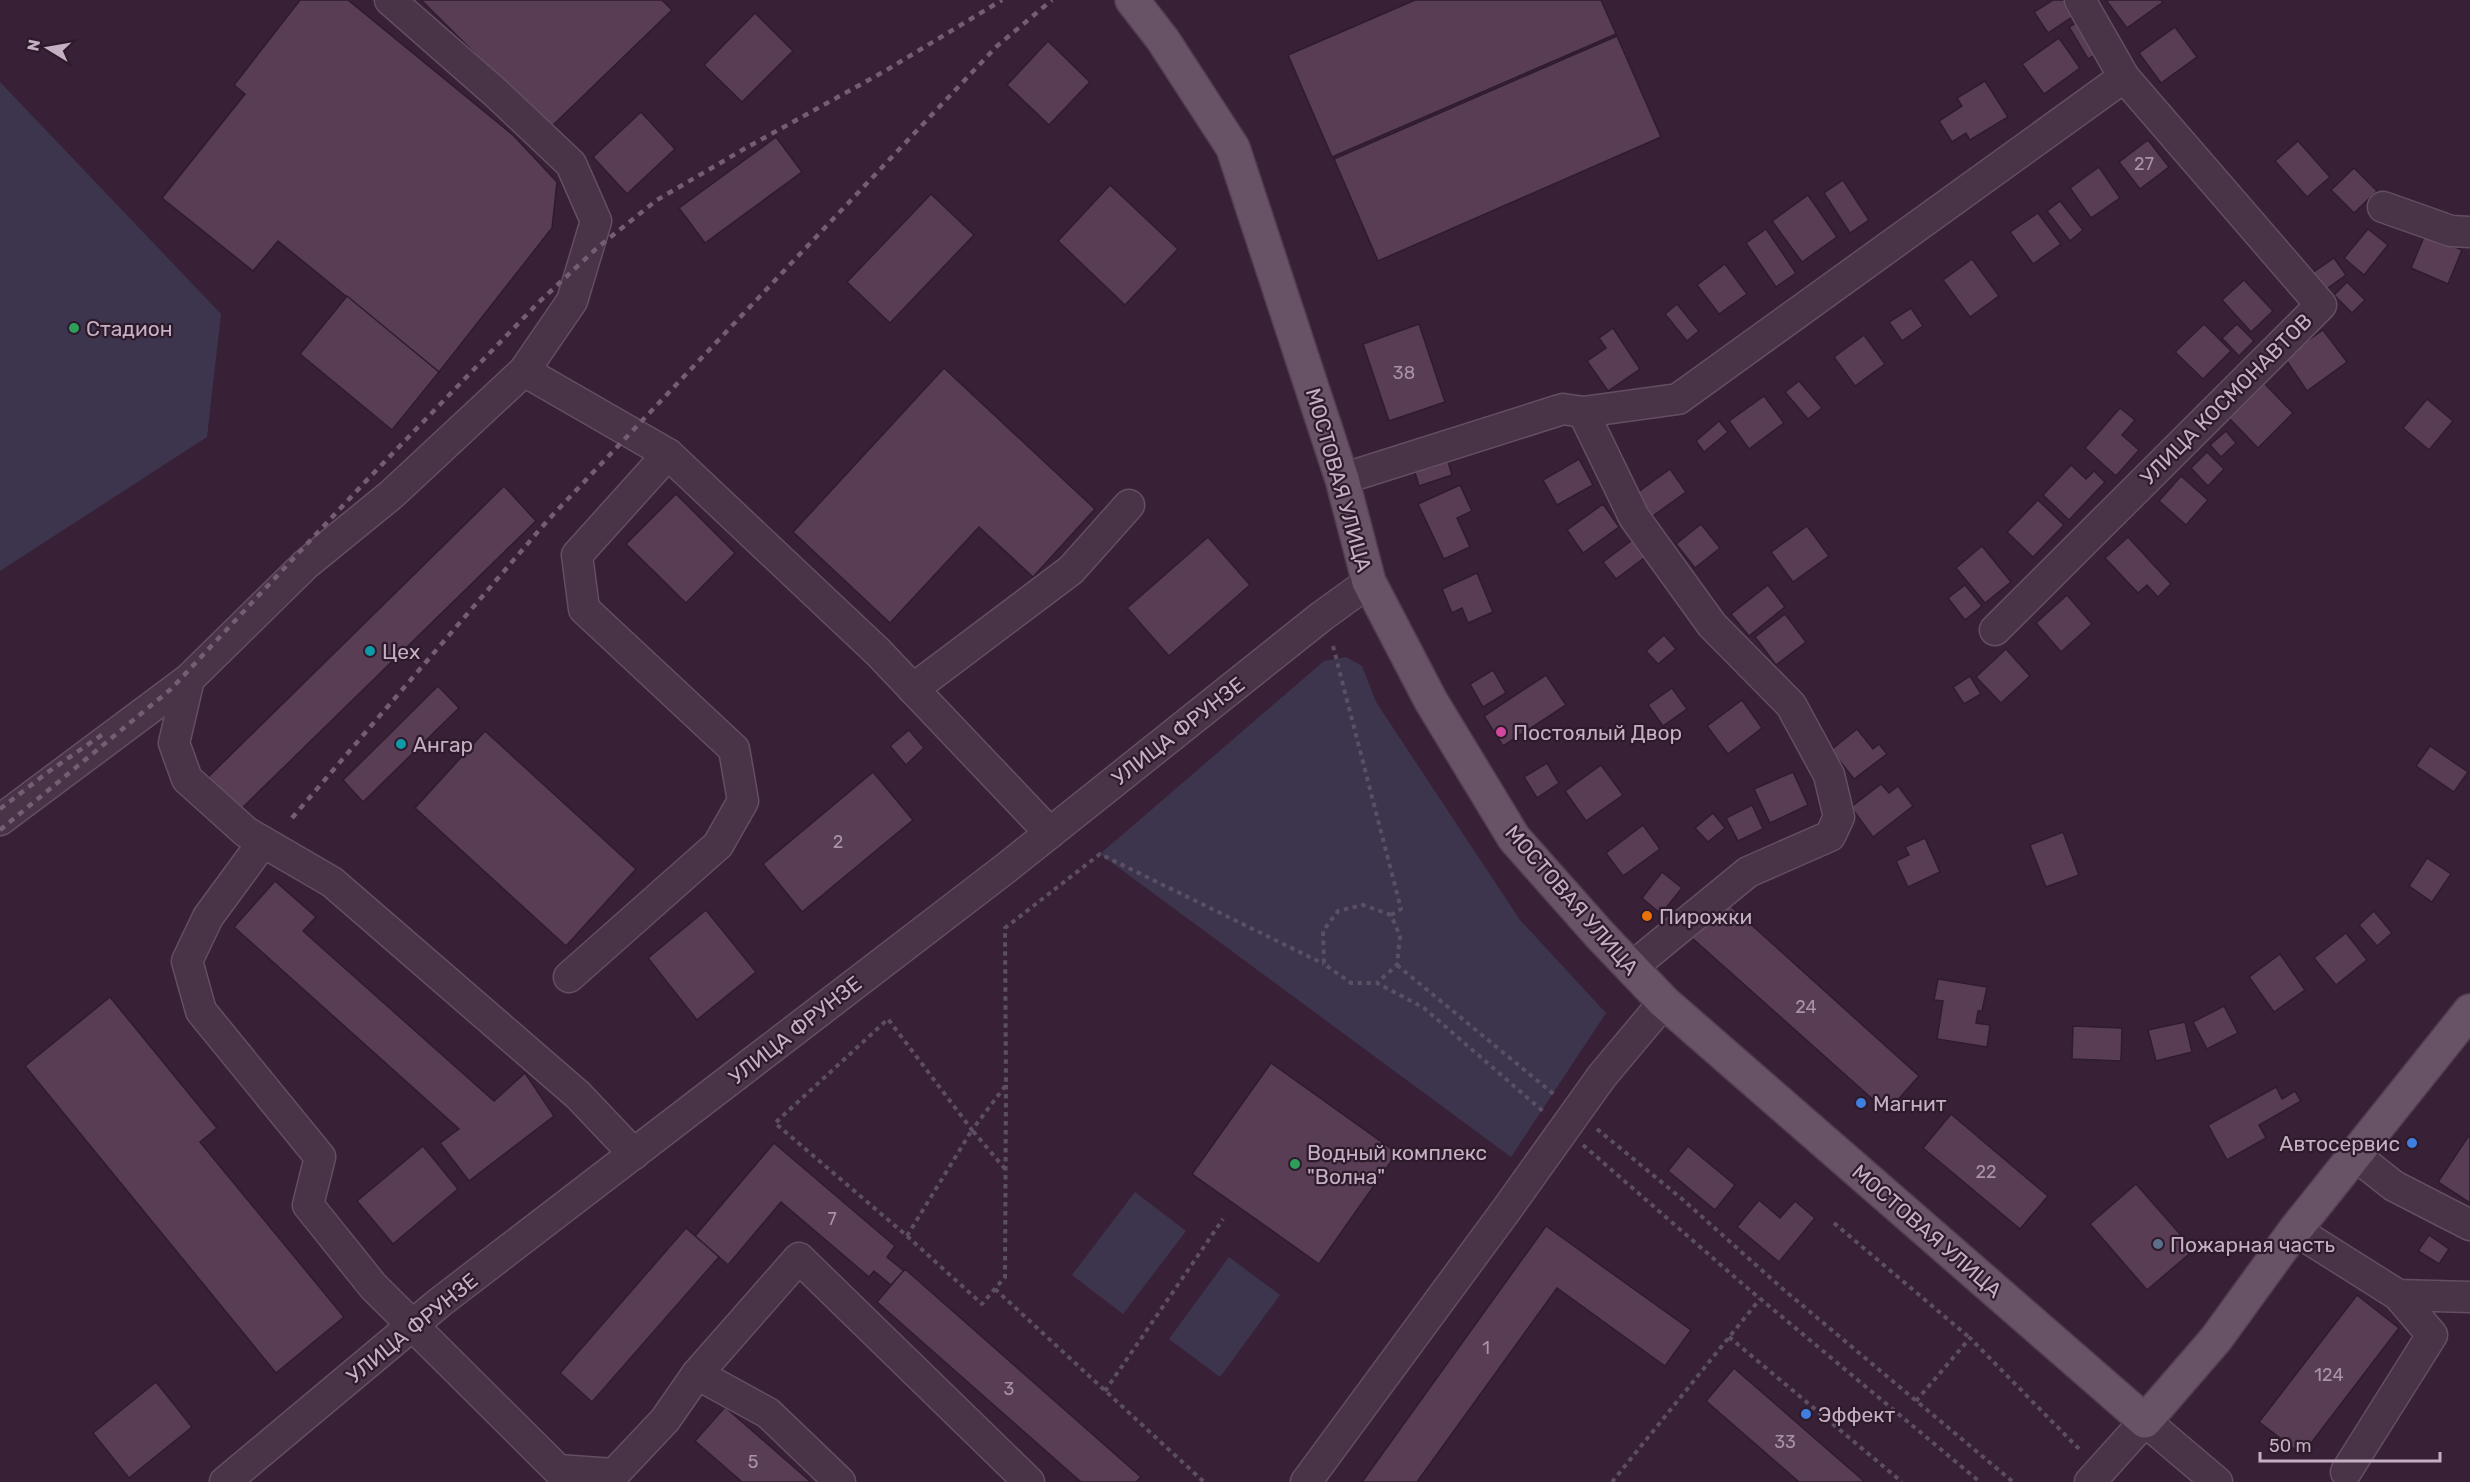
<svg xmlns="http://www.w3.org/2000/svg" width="2470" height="1482" font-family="Rubik,sans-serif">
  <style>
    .green { fill: #3c354d }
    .building { fill: #583d55; stroke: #2f1c2d; stroke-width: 1.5 }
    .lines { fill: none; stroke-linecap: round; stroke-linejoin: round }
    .minor-casing { stroke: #634f61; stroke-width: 33 }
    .major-casing { stroke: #523e4f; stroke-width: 36 }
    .path { stroke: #5c4e63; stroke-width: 4; stroke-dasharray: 4.5 4.5; stroke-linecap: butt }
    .minor { stroke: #483446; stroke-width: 30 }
    .major { stroke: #685266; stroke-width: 33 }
    .rail { stroke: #765d74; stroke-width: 4.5; stroke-dasharray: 6 6; stroke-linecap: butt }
    .leisure-dot { fill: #2e9e5b; stroke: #2d1a2b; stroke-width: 2 }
    .culture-dot { fill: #0f9aa8; stroke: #2d1a2b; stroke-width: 2 }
    .hotel-dot { fill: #d1479c; stroke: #2d1a2b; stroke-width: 2 }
    .food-dot { fill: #e8710a; stroke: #2d1a2b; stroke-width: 2 }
    .shop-dot { fill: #3f7fe0; stroke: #2d1a2b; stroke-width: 2 }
    .service-dot { fill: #5c6f8a; stroke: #2d1a2b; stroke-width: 2 }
    .labels { text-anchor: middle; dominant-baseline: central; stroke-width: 4.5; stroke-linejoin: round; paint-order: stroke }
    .number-label { font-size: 18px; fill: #aa92a7 }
    .poi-label { font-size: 21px; fill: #c5afc2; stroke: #2d1a2b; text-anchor: start }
    .street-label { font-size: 21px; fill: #c5afc2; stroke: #2d1a2b }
  </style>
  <rect width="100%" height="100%" fill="#382136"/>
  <g class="green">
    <path d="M0,82l221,232 -14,123 -207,134z"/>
    <path d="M1346,657l16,9 14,36 144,218 86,93 -95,144 -411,-303 224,-193z"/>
    <path d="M1135,1192l51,39 -63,83 -51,-39z"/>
    <path d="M1229,1257l51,38 -60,82 -51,-38z"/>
  </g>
  <g class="building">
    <path d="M300,0h48l165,135 44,47 -5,46 -113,144 -161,-131 -25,30 -91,-73 83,-104 -11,-9z"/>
    <path d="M421,0h241l10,10 -122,118z"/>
    <path d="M1415,0h186l15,34 -284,123 -44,-102z"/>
    <path d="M2053,0h16l9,13 -30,20 -14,-21z"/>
    <path d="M2106,0h55l2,2 -36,26z"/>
    <path d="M755,13l38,38 -51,51 -38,-37z"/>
    <path d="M2083,19l19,32 -14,8 -19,-32z"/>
    <path d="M2175,27l22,30 -36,26 -22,-30z"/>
    <path d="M1617,36l44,101 -283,124 -44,-102z"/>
    <path d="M2059,38l21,30 -36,26 -22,-30z"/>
    <path d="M1048,41l42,41 -41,43 -42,-40z"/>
    <path d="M1985,81l23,36 -38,23 -4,-7 -14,9 -13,-21 23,-15 -5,-8z"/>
    <path d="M641,112l34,37 -48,45 -34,-37z"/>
    <path d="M776,137l26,35 -97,71 -26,-35z"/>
    <path d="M2148,140l21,27 -29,22 -21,-27z"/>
    <path d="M2298,141l32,36 -23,20 -32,-36z"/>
    <path d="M2099,167l21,31 -29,20 -21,-30z"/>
    <path d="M2354,168l23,23 -23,22 -23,-23z"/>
    <path d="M1843,180l26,40 -19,13 -26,-40z"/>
    <path d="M1110,185l68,64 -53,56 -67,-64z"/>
    <path d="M931,194l43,41 -84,88 -43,-41z"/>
    <path d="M1808,195l29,42 -35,25 -30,-41z"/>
    <path d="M2060,201l23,29 -13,11 -23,-30z"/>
    <path d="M2038,213l23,31 -28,20 -23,-32z"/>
    <path d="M1766,229l30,44 -20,14 -30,-44z"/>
    <path d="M2368,229l20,16 -24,30 -20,-17z"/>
    <path d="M2425,234l37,16 -14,34 -37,-16z"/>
    <path d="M2334,258l12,17 -35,25 -12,-18z"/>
    <path d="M1972,259l27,37 -29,21 -27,-37z"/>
    <path d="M1725,264l22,30 -28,20 -22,-29z"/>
    <path d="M2244,280l29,31 -22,21 -29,-32z"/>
    <path d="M2347,282l18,18 -13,13 -18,-18z"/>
    <path d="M347,296l92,76 -47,58 -92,-76z"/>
    <path d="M1677,304l22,27 -12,10 -22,-27z"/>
    <path d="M1911,308l12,18 -21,15 -13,-19z"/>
    <path d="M1419,324l26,78 -56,19 -26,-77z"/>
    <path d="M2204,324l27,27 -28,28 -28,-27z"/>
    <path d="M2237,324l17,17 -15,15 -17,-18z"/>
    <path d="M1613,328l27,41 -32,22 -21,-30 19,-13 -7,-10z"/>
    <path d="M2323,330l24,32 -40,29 -23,-34z"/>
    <path d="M1864,335l21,29 -30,22 -21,-29z"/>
    <path d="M944,368l151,141 -62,68 -54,-50 -89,96 -97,-91z"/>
    <path d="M1799,381l23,27 -14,11 -23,-27z"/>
    <path d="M2263,382l30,31 -35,35 -30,-31z"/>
    <path d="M1764,396l20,27 -35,26 -20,-28z"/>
    <path d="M2427,399l26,22 -24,29 -26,-22z"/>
    <path d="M2120,408l15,12 -13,15 17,15 -23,26 -31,-28z"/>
    <path d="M1719,421l9,11 -24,20 -8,-11z"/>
    <path d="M2226,431l10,12 -15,14 -11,-12z"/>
    <path d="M2207,452l17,17 -16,17 -17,-18z"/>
    <path d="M1446,455l6,20 -33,11 -6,-20z"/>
    <path d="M1579,459l14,26 -36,20 -14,-25z"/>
    <path d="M2071,465l15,14 8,-8 11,11 -36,38 -26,-25z"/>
    <path d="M1670,469l16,23 -36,26 -16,-23z"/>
    <path d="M2181,476l27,24 -22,25 -27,-24z"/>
    <path d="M1460,485l12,26 -15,7 13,29 -26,12 -26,-55z"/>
    <path d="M504,486l32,35 -299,292 -33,-32z"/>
    <path d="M676,494l59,59 -49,50 -60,-59z"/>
    <path d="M2038,500l26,25 -31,32 -26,-25z"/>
    <path d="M1603,504l16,23 -36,26 -16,-23z"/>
    <path d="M1701,524l19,24 -25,20 -19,-24z"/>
    <path d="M1807,526l22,30 -36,26 -22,-30z"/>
    <path d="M1208,537l42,48 -81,71 -42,-48z"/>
    <path d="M2128,537l43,47 -13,13 -11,-12 -9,8 -33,-35z"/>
    <path d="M1635,538l13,17 -32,24 -13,-17z"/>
    <path d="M1982,546l29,36 -26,21 -29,-35z"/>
    <path d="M1477,573l16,39 -25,11 -6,-15 -10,5 -10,-24z"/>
    <path d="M1768,585l17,22 -36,29 -18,-22z"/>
    <path d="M1965,585l17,21 -17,14 -17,-22z"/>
    <path d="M2067,595l25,29 -31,28 -25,-29z"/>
    <path d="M1785,614l21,28 -30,23 -21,-28z"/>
    <path d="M1664,635l12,14 -18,15 -12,-13z"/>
    <path d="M2006,649l24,27 -29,27 -25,-26z"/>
    <path d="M1493,670l13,23 -23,14 -13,-23z"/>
    <path d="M1546,675l20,30 -63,41 -19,-30z"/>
    <path d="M1970,676l11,18 -17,10 -11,-17z"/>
    <path d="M438,686l21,22 -96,94 -20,-22z"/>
    <path d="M1672,688l15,21 -24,17 -15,-21z"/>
    <path d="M1742,700l20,28 -34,26 -21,-28z"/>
    <path d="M1857,729l16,20 6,-5 8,10 -33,25 -23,-29z"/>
    <path d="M909,730l15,18 -18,17 -16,-19z"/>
    <path d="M485,731l151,138 -70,77 -151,-138z"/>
    <path d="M2430,746l38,26 -14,20 -38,-26z"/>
    <path d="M1547,763l12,20 -22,15 -13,-21z"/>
    <path d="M1601,765l22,30 -37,26 -21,-30z"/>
    <path d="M873,772l40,48 -111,92 -39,-48z"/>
    <path d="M1793,772l15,33 -38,18 -16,-34z"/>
    <path d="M1881,784l8,9 9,-7 15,20 -40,31 -22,-30z"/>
    <path d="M1752,805l11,24 -25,12 -12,-23z"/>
    <path d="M1713,813l12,15 -17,14 -13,-14z"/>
    <path d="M1643,825l17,24 -37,27 -17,-23z"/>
    <path d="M2063,832l16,43 -33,12 -16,-42z"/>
    <path d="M1925,838l15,34 -32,15 -12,-26 13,-6 -4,-8z"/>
    <path d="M2427,858l24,16 -19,28 -23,-16z"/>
    <path d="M1662,872l20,16 -21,26 -19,-16z"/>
    <path d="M275,881l41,36 -13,14 191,170 31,-28 29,43 -85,65 -29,-38 19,-14 -225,-202z"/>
    <path d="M1725,901l194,175 -32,36 -195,-174z"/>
    <path d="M706,910l50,62 -59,48 -49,-62z"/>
    <path d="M2374,911l18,22 -15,13 -18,-21z"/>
    <path d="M2346,933l21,27 -31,25 -22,-27z"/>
    <path d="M2280,954l25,36 -31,22 -25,-35z"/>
    <path d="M1938,979l49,8 -5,24h-4l-2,12 14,2 -3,22 -50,-8 6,-38 -9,-1z"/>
    <path d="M110,997l107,131 -17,14 144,175 -68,56 -251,-307z"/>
    <path d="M2224,1006l14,27 -31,16 -14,-27z"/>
    <path d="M2185,1022l7,30 -36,9 -8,-31z"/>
    <path d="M2073,1026l49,2 -1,33 -49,-2z"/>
    <path d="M1271,1063l126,90 -78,111 -127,-90z"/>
    <path d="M2276,1087l6,12 13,-8 6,10 -42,24 7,13 -39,22 -19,-35z"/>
    <path d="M1951,1114l97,82 -28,33 -97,-81z"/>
    <path d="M2470,1134v69l-32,-21z"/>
    <path d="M774,1143l121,103 -8,11 17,14 -13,14 -17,-14 -5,6 -88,-75 -53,63 -33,-29z"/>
    <path d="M423,1146l35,43 -65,55 -36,-43z"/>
    <path d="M1688,1146l47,39 -20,25 -47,-39z"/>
    <path d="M2136,1184l58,66 -47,40 -57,-66z"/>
    <path d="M1759,1200l21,18 15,-17 20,17 -36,44 -42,-35z"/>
    <path d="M1546,1226l145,104 -26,36 -108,-78 -140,194h-55z"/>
    <path d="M686,1228l33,29 -127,145 -32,-29z"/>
    <path d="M2429,1235l20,14 -10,15 -21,-13z"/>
    <path d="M905,1269l236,208 -5,5h-55l-204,-180z"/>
    <path d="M2357,1295l42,33 -97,127 -43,-33z"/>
    <path d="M1734,1368l131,114h-66l-93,-81z"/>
    <path d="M156,1382l36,45 -63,51 -36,-45z"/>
    <path d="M725,1407l86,75h-69l-47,-41z"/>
  </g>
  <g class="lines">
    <defs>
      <g id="minor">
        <path d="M390,0l106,93 75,71 25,57 -24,80 -48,70"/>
        <path d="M2383,207l68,24 19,1"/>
        <path d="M1583,412l51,105 78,108 79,80 38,70 10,42 -9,19 -82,36 -117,96"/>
        <path d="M1342,479l221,-70 20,3 95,-13 446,-322"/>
        <path d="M1995,630l326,-325 -197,-228 -44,-77"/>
        <path d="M189,679l-15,64 13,36 59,53 86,50 246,213 56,59"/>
        <path d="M913,689l158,-119 58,-65"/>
        <path d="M0,820l189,-141 116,-114 87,-71 132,-123 144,83 210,198 172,181"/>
        <path d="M263,842l-55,75 -21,44 14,50 119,146 -12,48 65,81 185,184 56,4 51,-54 32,-46 71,39 72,69"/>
        <path d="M569,977l149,-132 25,-44 -9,-52 -150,-140 -7,-54 91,-101"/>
        <path d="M2356,1156l38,30 76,39"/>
        <path d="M2295,1230l103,65 72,2"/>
        <path d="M697,1374l102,-116 230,224"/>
        <path d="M2346,1472l86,-137 -34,-40"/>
        <path d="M225,1482l214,-179 567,-435 316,-252 47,-34"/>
        <path d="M1306,1482l201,-273 95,-133 62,-74"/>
        <path d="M2090,1482l55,-61 72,61"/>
      </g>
      <path id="major" d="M1132,0l31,40 70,108 109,331 27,103 62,119 83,137 86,97 64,67 481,419 71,-82 79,-109 175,-219"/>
    </defs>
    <use href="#minor" class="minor-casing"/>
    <use href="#major" class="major-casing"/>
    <g class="path">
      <path d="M1333,646l68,263 -10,6 9,21 -3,29 -20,18"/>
      <path d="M1391,915l-28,-10 -25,6 -15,20 1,33 27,19h26l47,25 121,105"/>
      <path d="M1397,965l159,131"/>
      <path d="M1006,1085l-1,192 -23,27 -75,-68 -132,-113 113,-104 84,111 34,-45 -1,-157 95,-74 224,110"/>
      <path d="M1597,1129l85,70 102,91 229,192"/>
      <path d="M1583,1145l162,141 235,196"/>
      <path d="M1834,1223l136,115"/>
      <path d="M907,1236l65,-106 34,40"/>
      <path d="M995,1289l209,193"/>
      <path d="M1729,1337l173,145"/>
      <path d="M1105,1391l118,-172"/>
      <path d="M1916,1401l54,-63 112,114"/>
      <path d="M1612,1482l148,-183"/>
    </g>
    <use href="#minor" class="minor"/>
    <use href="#major" class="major"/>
    <g class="rail">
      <path d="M0,809l48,-37 58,-40"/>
      <path d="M292,818l256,-298 449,-474 55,-46"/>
      <path d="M0,830l171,-141 195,-208 173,-179 58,-54 60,-48 87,-51 141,-78 117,-71"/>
    </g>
  </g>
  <g class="leisure-dot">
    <circle cx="74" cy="328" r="6"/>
    <circle cx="1295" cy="1164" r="6"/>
  </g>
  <g class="culture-dot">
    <circle cx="370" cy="651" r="6"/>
    <circle cx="401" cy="744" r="6"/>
  </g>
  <circle class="hotel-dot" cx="1501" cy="732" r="6"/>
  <circle class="food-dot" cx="1647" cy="916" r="6"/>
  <g class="shop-dot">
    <circle cx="1861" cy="1103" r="6"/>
    <circle cx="2412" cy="1143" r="6"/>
    <circle cx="1806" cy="1414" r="6"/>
  </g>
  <circle class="service-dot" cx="2158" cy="1244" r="6"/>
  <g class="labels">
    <g class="number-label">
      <text x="2144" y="164">27</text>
      <text x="1404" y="373">38</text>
      <text x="838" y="842">2</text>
      <text x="1806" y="1007">24</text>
      <text x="1986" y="1172">22</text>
      <text x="832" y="1219">7</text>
      <text x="1486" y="1348">1</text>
      <text x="2329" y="1375">124</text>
      <text x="1009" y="1389">3</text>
      <text x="1785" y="1442">33</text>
      <text x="753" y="1462">5</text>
    </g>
    <g class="poi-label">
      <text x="86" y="328">Стадион</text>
      <text x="382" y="651">Цех</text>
      <text x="1513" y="732">Постоялый Двор</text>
      <text x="413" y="744">Ангар</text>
      <text x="1659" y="916">Пирожки</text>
      <text x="1873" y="1103">Магнит</text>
      <text x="2400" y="1143" text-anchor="end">Автосервис</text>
      <text x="1307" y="1152">Водный комплекс<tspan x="1307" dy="24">"Волна"</tspan></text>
      <text x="2170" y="1244">Пожарная часть</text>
      <text x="1818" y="1414">Эффект</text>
    </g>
    <g class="street-label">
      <text transform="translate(2226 399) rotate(-45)">УЛИЦА КОСМОНАВТОВ</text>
      <text transform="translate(1339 480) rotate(74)">МОСТОВАЯ УЛИЦА</text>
      <text transform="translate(1178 731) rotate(-38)">УЛИЦА ФРУНЗЕ</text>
      <text transform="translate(1572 900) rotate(49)">МОСТОВАЯ УЛИЦА</text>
      <text transform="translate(795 1030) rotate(-38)">УЛИЦА ФРУНЗЕ</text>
      <text transform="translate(1927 1231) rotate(41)">МОСТОВАЯ УЛИЦА</text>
      <text transform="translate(412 1328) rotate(-39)">УЛИЦА ФРУНЗЕ</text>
    </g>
  </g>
  <g transform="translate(48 48) rotate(281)" stroke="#2d1a2b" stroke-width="4.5" paint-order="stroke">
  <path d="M0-4.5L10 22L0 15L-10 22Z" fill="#c5afc2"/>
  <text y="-9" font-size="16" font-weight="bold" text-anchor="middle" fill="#c5afc2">N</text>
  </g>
  <path d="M2260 1452v9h180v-9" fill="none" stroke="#c5afc2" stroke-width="3"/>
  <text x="2269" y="1452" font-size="18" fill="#c5afc2" stroke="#2d1a2b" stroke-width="4.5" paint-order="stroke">50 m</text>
</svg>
